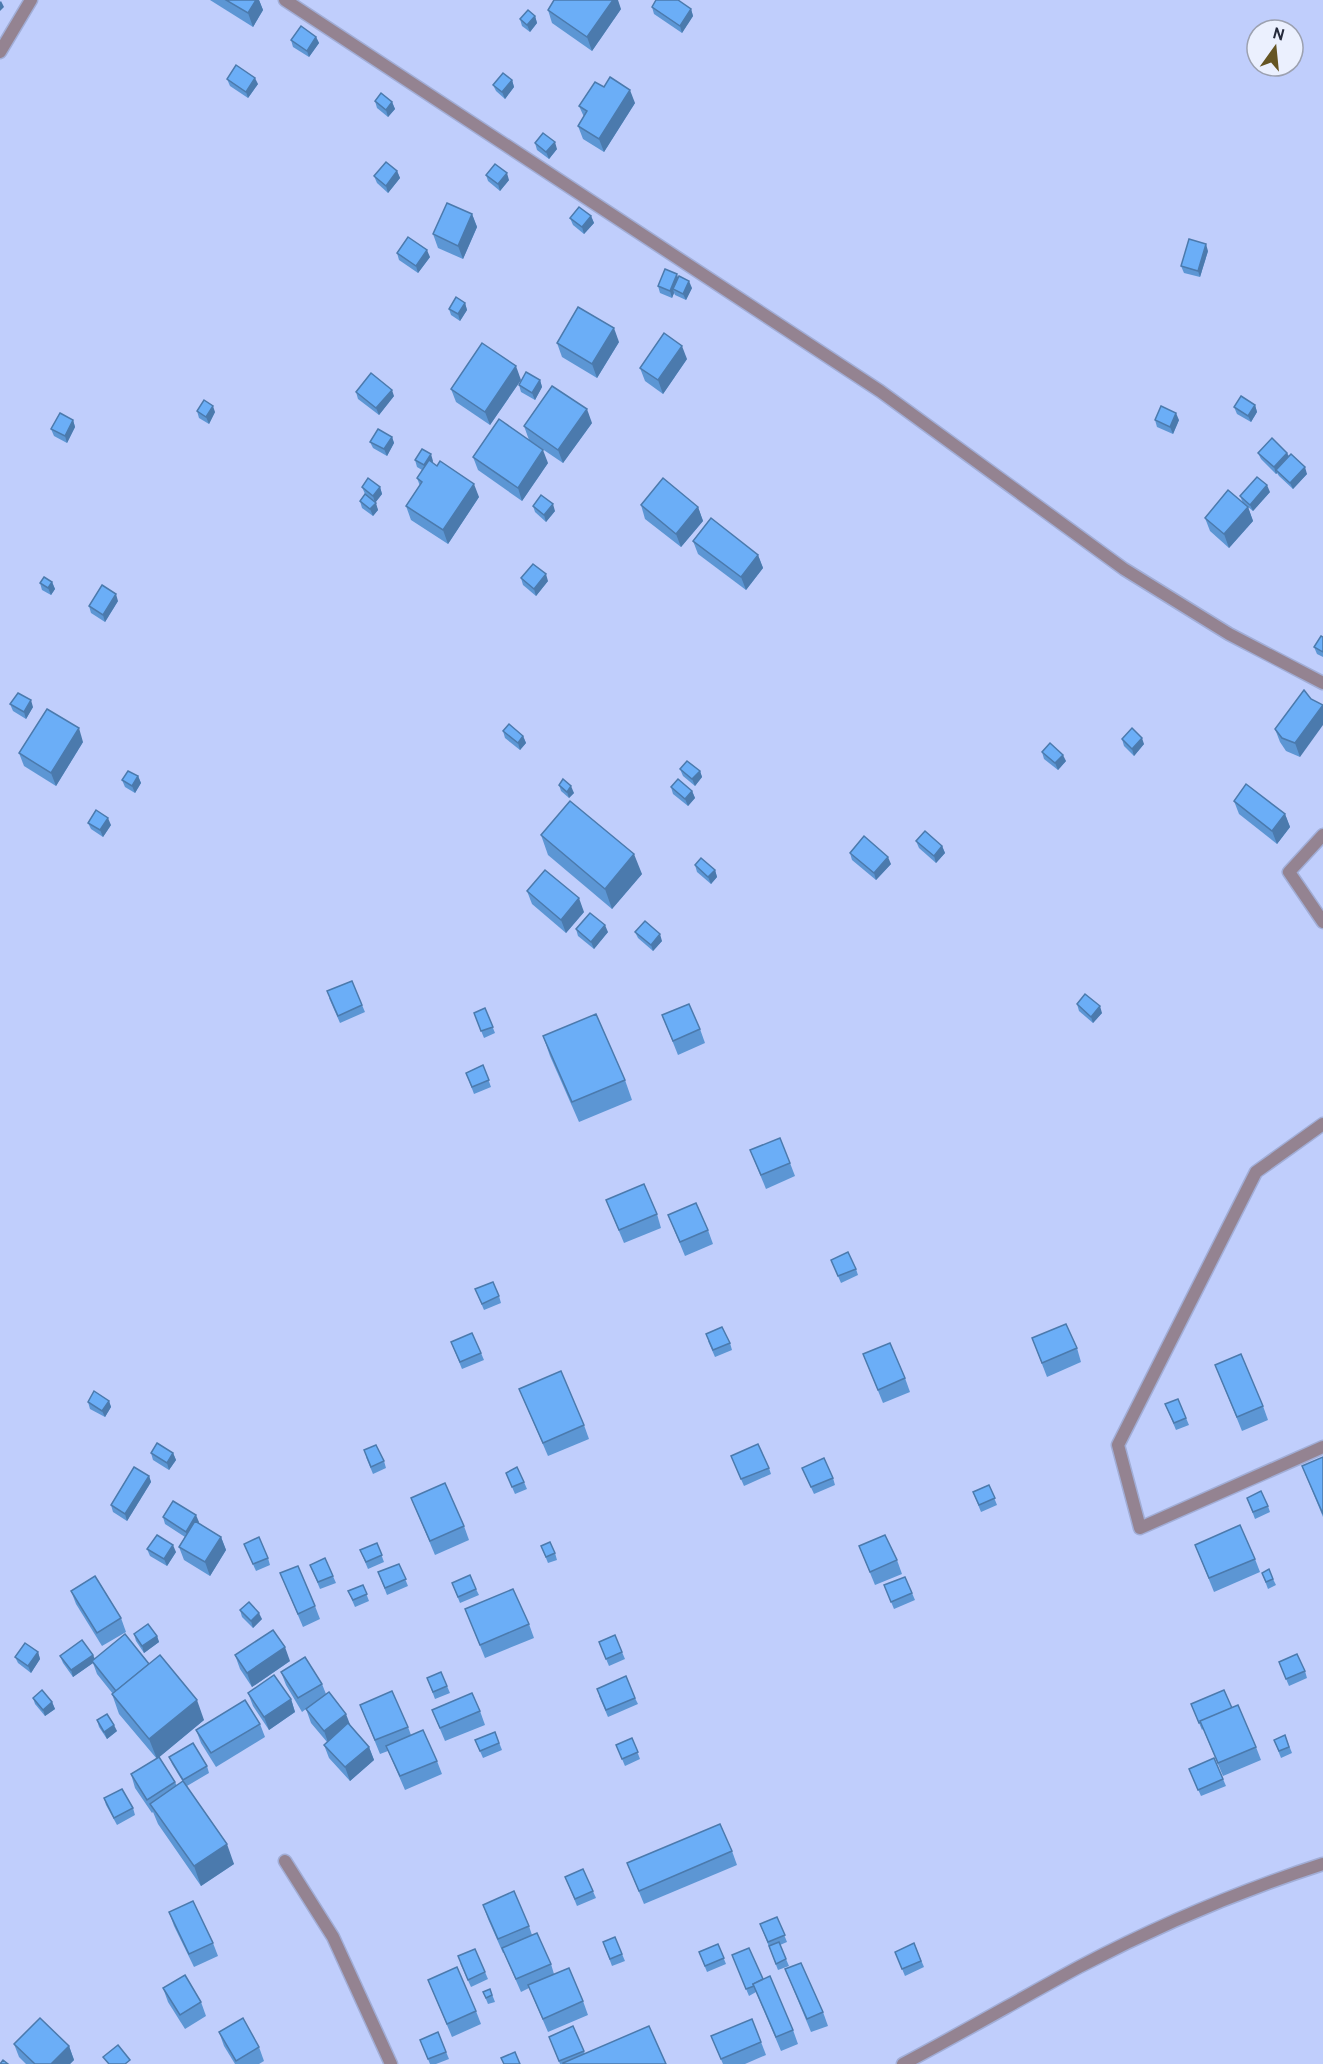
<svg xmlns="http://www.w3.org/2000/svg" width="1323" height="2064" font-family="Overpass,sans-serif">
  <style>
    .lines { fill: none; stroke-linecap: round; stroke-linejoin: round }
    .service-casing { stroke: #a1add6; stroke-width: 15 }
    .minor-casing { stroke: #a1add6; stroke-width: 15 }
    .service { stroke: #948391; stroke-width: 12 }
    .minor { stroke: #948391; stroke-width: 12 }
    .wall { fill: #5c96d4 }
    .shaded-wall { fill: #4b7aad }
    .building { fill: #6baef7; stroke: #4b7aad; stroke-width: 1.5 }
  </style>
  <rect width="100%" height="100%" fill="#c0cefc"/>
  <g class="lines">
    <defs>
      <path id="service" d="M285,1861l48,76 58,127"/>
      <g id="minor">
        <path d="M285,0l595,391 244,178 105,65 94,49"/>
        <path d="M0,52l31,-52"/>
        <path d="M1323,835l-34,37 34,50"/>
        <path d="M1323,1124l-67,48 -138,273 22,83 183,-81"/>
        <path d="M903,2064c59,-31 117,-65 176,-97 78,-41 160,-76 244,-103"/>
      </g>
    </defs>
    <use href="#service" class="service-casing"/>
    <use href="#minor" class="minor-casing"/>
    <use href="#service" class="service"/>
    <use href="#minor" class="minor"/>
  </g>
  <g class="wall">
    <path d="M210,0h49l4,10 -10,17z"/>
    <path d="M652,7l39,2 2,7 -11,17 -28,-19z"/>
    <path d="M621,9l-29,42 -40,-28 -4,-13z"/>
    <path d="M535,16l2,7 -7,9 -8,-6 -2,-7z"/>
    <path d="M316,37l3,6 -10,14 -16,-10 -2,-7z"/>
    <path d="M227,79l31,5 -10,14 -18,-12z"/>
    <path d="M512,80l2,7 -9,12 -9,-8 -3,-6z"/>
    <path d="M604,87l31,16 -31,49 -21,-13 -5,-13 6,-9 -5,-11z"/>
    <path d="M375,101l17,1 3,7 -7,8 -11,-9z"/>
    <path d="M535,143l22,6 -8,10 -12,-9z"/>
    <path d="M397,171l3,7 -12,15 -11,-10 -3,-7z"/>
    <path d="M486,175l23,5 -9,11 -12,-10z"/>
    <path d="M472,214l5,13 -14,32 -25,-11 -5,-14z"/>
    <path d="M591,216l3,7 -10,11 -11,-9 -3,-7z"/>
    <path d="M1208,251l-8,26 -16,-4 -3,-7z"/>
    <path d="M397,253l33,4 -12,16 -19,-13z"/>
    <path d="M658,286l34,2 -6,12 -11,-5 -1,-2 -2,5 -12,-5z"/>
    <path d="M465,303l2,7 -7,11 -9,-6 -2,-6z"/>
    <path d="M619,342l-22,36 -35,-21 -5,-14z"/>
    <path d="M687,359l-24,35 -18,-13 -5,-13z"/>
    <path d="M521,380l-31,45 -34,-23 -5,-13z"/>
    <path d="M540,380l2,7 -7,13 -14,-8 -2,-7z"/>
    <path d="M356,392l38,4 -15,19 -21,-16z"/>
    <path d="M1255,405l2,7 -6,10 -14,-8 -3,-7z"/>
    <path d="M197,411l18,1 -6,12 -10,-6z"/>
    <path d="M73,420l2,7 -8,16 -13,-7 -3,-7z"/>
    <path d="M1155,420h24l-6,14 -16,-7z"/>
    <path d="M592,423l-29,40 -34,-23 -5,-14z"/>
    <path d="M392,437l2,6 -7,13 -14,-8 -3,-6z"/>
    <path d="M1258,453h29l2,3 18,18 -14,15 -14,-13 -2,-3 -1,1 -15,-15z"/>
    <path d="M473,457l75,6 -26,38 -44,-31z"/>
    <path d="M415,460l18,1 -1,2 47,34 -31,47 -37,-24 -5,-14 14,-20 -3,-8 5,-8 -5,-3z"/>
    <path d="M362,487h18l2,7 -7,9 3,7 -5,6 -11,-8 -2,-7 5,-7z"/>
    <path d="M1270,492l-17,19 -10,-8 -3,-7z"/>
    <path d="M641,505l57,2 5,14 -22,26 -36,-28z"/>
    <path d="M533,506l22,5 -9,11 -11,-10z"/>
    <path d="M1248,507l5,14 -24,27 -19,-17 -5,-13z"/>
    <path d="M693,541l65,14 5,13 -17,22 -48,-36z"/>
    <path d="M521,578l27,3 -12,15 -13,-11z"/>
    <path d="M52,582l3,7 -4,6 -9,-5 -2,-7z"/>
    <path d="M118,601l-13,21 -14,-9 -2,-7z"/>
    <path d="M1323,637v20l-6,-3 -3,-7z"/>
    <path d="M1304,690l-4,67 -14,-6 -6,-9 -5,-13z"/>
    <path d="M10,704l23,3 -7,12 -13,-8z"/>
    <path d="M503,731l20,5 3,7 -6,7 -15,-12z"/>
    <path d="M1122,739l22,5 -10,12 -10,-10z"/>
    <path d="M83,742l-27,44 -32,-20 -5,-13z"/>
    <path d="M1042,752l24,9 -8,9 -14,-11z"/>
    <path d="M680,769l20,2 2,6 -7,9 -12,-10z"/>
    <path d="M138,776l3,7 -6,10 -10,-6 -3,-7z"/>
    <path d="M559,785l15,8 -5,5 -8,-7z"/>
    <path d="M671,787l21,4 3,7 -7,8 -15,-12z"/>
    <path d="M1234,801l51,13 5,13 -13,17 -38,-30z"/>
    <path d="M88,823l23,2 -8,12 -12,-8z"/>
    <path d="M541,835l101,39 -30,35 -64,-54z"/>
    <path d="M916,841l26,5 3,7 -9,10 -17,-15z"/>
    <path d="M850,853l41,11 -15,16 -24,-20z"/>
    <path d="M695,865l20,5 2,7 -6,7 -14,-12z"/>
    <path d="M527,891l57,21 -18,21 -34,-29z"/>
    <path d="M576,929l32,3 -14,17 -16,-13z"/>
    <path d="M635,932l27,9 -9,10 -15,-13z"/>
    <path d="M329,998l33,7 3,7 -25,11z"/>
    <path d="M1077,1004l25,9 -9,10 -14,-12z"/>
    <path d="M485,1008l10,25 -11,5 -10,-25z"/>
    <path d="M662,1015l38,14 5,14 -27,12z"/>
    <path d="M543,1036l82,44 7,20 -53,22 -29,-66z"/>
    <path d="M483,1065l8,22 -17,7 -8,-21z"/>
    <path d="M750,1150l40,13 5,13 -29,13z"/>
    <path d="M606,1200l51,14 4,14 -37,15z"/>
    <path d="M668,1215l40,15 5,14 -28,12z"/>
    <path d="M831,1260l25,9 2,6 -17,8z"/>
    <path d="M478,1296h21l2,7 -17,7z"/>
    <path d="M1032,1338l45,10 4,14 -34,15z"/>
    <path d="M708,1341l22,2 2,7 -17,7z"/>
    <path d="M451,1342l30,11 3,7 -22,9z"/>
    <path d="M863,1354l42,24 5,14 -27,11z"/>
    <path d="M1215,1365l48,41 5,14 -26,11z"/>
    <path d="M519,1389l65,36 5,14 -41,17z"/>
    <path d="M109,1401l2,6 -6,10 -15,-8 -2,-7z"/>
    <path d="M1165,1404l21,14 3,7 -13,5z"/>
    <path d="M151,1453h22l3,7 -7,10 -16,-10z"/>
    <path d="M366,1457l18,4 2,7 -13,6z"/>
    <path d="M1323,1457v60l-21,-51z"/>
    <path d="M734,1463l35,5 2,6 -27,12z"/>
    <path d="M802,1468l31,10 2,7 -21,9z"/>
    <path d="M506,1473l18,9 3,7 -12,5z"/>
    <path d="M149,1476l2,6 -24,39 -14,-9 -2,-7z"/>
    <path d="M989,1485l8,20 -16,7 -8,-20z"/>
    <path d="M411,1498l53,28 5,14 -34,15z"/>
    <path d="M1247,1498l21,8 2,6 -15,7z"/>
    <path d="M163,1517l36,5 -1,1 23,14 5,13 -16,26 -26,-16 -5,-13 6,-10 -20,-13z"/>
    <path d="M377,1543l7,19 -16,7 -8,-19z"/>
    <path d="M1195,1545l60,14 5,13 -46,20z"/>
    <path d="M541,1546l14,7 2,7 -9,3z"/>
    <path d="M859,1546l38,14 5,14 -27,11z"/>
    <path d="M147,1549l29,3 -9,14 -17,-10z"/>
    <path d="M247,1551l21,7 2,7 -14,6z"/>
    <path d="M325,1558l11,25 -16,6 -10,-24z"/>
    <path d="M399,1564l9,22 -21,9 -9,-23z"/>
    <path d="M280,1573l35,33 5,13 -17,8z"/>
    <path d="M1262,1573l11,6 3,6 -8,4z"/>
    <path d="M452,1583l24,6 3,6 -19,8z"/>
    <path d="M363,1585l6,16 -14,6 -7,-16z"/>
    <path d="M71,1591l50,27 5,14 -24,14 -26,-42z"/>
    <path d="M887,1592l25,1 3,7 -21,9z"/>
    <path d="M465,1609l64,15 5,14 -49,20z"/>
    <path d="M240,1610l22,9 -9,9 -11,-11z"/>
    <path d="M134,1634l23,2 2,6 -15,11 -8,-12z"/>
    <path d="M599,1642l23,10 3,7 -16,7z"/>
    <path d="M38,1652l2,7 -9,14 -13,-10 -3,-6z"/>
    <path d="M93,1655l1,4 55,5 55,56 -46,38 17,24 2,4 6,-4 -11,-18 -3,-7 38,9 2,7 -22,13 47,78 -33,22 -43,-62 -5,-12 -1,1 -17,-25 -4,-14 26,-15 -38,-45 -7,-20h1l-16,-20 -4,-11 -20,14 -10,-14 -3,-7z"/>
    <path d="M235,1655l55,6 -38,26 -12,-18z"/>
    <path d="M1279,1662l26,9 2,7 -18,8z"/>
    <path d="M281,1672l41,12 4,10 25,32 18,21 5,13 -24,21 -21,-23 -5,-13 3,-3 -16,-19 -5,-14 -4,3 -16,-27z"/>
    <path d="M427,1678l20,8 3,7 -15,6z"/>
    <path d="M248,1693l43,6 4,13 -26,18 -16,-24z"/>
    <path d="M599,1696l36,2 3,6 -30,13z"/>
    <path d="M33,1698l19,4 3,7 -10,7 -10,-12z"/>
    <path d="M1191,1704l41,4 24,39 5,13 -38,16 -20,-47 -1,1z"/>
    <path d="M360,1705l48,22 3,8 26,26 5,13 -37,16 -17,-39 -8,3z"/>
    <path d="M432,1710l48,1 5,14 -40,16z"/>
    <path d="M97,1720l20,11 -10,8 -8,-12z"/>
    <path d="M260,1724l5,13 -49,30 -15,-24 -5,-13z"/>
    <path d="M495,1732l7,18 -19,8 -8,-18z"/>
    <path d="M1285,1735l7,18 -11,5 -7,-18z"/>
    <path d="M632,1738l8,21 -15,7 -9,-21z"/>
    <path d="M1189,1769l34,10 3,7 -25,10z"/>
    <path d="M104,1798l29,10 2,7 -18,10 -11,-20z"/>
    <path d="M732,1851l5,14 -93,39 -17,-41z"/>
    <path d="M583,1869l13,29 -19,8 -12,-29z"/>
    <path d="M483,1905l46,21 3,9 19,29 3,10 29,27 5,14 -40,17 -19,-44 -8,4 -17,-39h-1l-15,-34z"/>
    <path d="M169,1912l44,31 5,13 -24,11 -20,-41z"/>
    <path d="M777,1917l10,25 -7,3 9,21 -11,4 -18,-46z"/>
    <path d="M603,1942l19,12 3,7 -13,5z"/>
    <path d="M914,1943l10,24 -19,9 -10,-24z"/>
    <path d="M718,1944l8,20 -19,8 -8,-20z"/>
    <path d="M732,1955l31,24 30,51 5,14 -17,7 -25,-59 -7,4z"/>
    <path d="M460,1963l25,9 3,7 -17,8z"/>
    <path d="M785,1969l38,43 5,14 -17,6z"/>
    <path d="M428,1980l48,31 5,13 -29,13z"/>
    <path d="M163,1988l38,14 5,14 -21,13 -17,-27z"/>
    <path d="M490,1989l5,13 -7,2 -5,-12z"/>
    <path d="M573,2026l12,28 81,10h-106l-11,-27z"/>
    <path d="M219,2032l40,15 5,14 -5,3h-24l-11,-18z"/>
    <path d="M438,2032l11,27 -13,5h-6l-10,-24z"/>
    <path d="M711,2036l50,6 5,13 -21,9h-22z"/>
    <path d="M14,2044l55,2 5,14 -4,4h-44l-7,-7z"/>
  </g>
  <g class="shaded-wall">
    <path d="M256,0h3l4,10 -10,17 -5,-14z"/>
    <path d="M613,0h5l3,9 -29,42 -5,-14z"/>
    <path d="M1,1l3,6 -4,4v-9z"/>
    <path d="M691,9l2,7 -11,17 -2,-7z"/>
    <path d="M535,16l2,7 -7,9 -3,-7z"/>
    <path d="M316,37l3,6 -10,14 -2,-6z"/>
    <path d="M255,78l3,6 -10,14 -2,-6z"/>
    <path d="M512,80l2,7 -9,12 -3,-7z"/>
    <path d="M630,90l5,13 -31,49 -5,-13z"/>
    <path d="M392,102l3,7 -7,8 -2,-7z"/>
    <path d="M555,142l2,7 -8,10 -3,-7z"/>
    <path d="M397,171l3,7 -12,15 -2,-7z"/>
    <path d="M507,173l2,7 -9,11 -2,-7z"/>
    <path d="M472,214l5,13 -14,32 -5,-13z"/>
    <path d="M591,216l3,7 -10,11 -2,-7z"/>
    <path d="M1206,244l2,7 -8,26 -2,-6z"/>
    <path d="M427,250l3,7 -12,16 -2,-7z"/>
    <path d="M677,274l2,7 -6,8 1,4 -2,5 -2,-7z"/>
    <path d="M689,281l3,7 -6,12 -3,-6z"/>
    <path d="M465,303l2,7 -7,11 -2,-7z"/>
    <path d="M614,328l5,14 -22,36 -5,-14z"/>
    <path d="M682,346l5,13 -24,35 -5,-14z"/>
    <path d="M516,366l5,14 -31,45 -5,-13z"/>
    <path d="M540,380l2,7 -7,13 -3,-7z"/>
    <path d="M392,390l2,6 -15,19 -3,-7z"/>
    <path d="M1255,405l2,7 -6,10 -3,-6z"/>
    <path d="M213,406l2,6 -6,12 -3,-7z"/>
    <path d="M587,409l5,14 -29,40 -5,-13z"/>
    <path d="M1176,413l3,7 -6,14 -3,-7z"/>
    <path d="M73,420l2,7 -8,16 -2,-7z"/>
    <path d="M392,437l2,6 -7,13 -3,-7z"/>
    <path d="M543,450l5,13 -26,38 -4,-13z"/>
    <path d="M1287,453l3,7 -14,10 1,3 -1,1 -2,-7z"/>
    <path d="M431,454l2,7 -6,11 -3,-7z"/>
    <path d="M1305,467l2,7 -14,15 -3,-6z"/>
    <path d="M474,484l5,13 -31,47 -5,-14z"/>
    <path d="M1267,485l3,7 -17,19 -3,-6z"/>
    <path d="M380,487l2,7 -7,9 -2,-7z"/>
    <path d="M376,503l2,7 -5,6 -3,-7z"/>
    <path d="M553,504l2,7 -9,11 -2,-7z"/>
    <path d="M698,507l5,14 -22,26 -5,-13z"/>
    <path d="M1248,507l5,14 -24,27 -5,-14z"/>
    <path d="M758,555l5,13 -17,22 -5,-13z"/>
    <path d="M546,574l2,7 -12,15 -2,-7z"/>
    <path d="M52,582l3,7 -4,6 -3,-7z"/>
    <path d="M116,594l2,7 -13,21 -2,-7z"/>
    <path d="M31,700l2,7 -7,12 -2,-7z"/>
    <path d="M1323,705v20l-23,32 -5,-14z"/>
    <path d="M79,728l4,14 -27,44 -5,-13z"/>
    <path d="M523,736l3,7 -6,7 -2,-7z"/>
    <path d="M1142,738l2,6 -10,12 -2,-7z"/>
    <path d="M1063,755l3,6 -8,9 -3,-7z"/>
    <path d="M700,771l2,6 -7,9 -3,-7z"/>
    <path d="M138,776l3,7 -6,10 -3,-7z"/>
    <path d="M571,786l3,7 -5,5 -2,-6z"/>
    <path d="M692,791l3,7 -7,8 -3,-7z"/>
    <path d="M1285,814l5,13 -13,17 -5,-13z"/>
    <path d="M108,818l3,7 -8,12 -3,-7z"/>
    <path d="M942,846l3,7 -9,10 -2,-7z"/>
    <path d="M634,854l8,20 -30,35 -7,-20z"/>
    <path d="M888,857l3,7 -15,16 -2,-7z"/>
    <path d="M715,870l2,7 -6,7 -3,-7z"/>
    <path d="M579,898l5,14 -18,21 -5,-13z"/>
    <path d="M605,925l3,7 -14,17 -3,-7z"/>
    <path d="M660,934l2,7 -9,10 -2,-6z"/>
    <path d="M1100,1006l2,7 -9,10 -2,-6z"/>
    <path d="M109,1401l2,6 -6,10 -3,-6z"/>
    <path d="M173,1453l3,7 -7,10 -2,-7z"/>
    <path d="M149,1476l2,6 -24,39 -2,-7z"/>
    <path d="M196,1515l3,7 -11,16 -2,-6z"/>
    <path d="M221,1537l5,13 -16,26 -5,-14z"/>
    <path d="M173,1545l3,7 -9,14 -3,-7z"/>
    <path d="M259,1613l3,6 -9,9 -2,-7z"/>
    <path d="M157,1636l2,6 -15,11 -2,-7z"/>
    <path d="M285,1647l5,14 -38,26 -5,-14z"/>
    <path d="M38,1652l2,7 -9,14 -3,-7z"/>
    <path d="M93,1655l3,6h-4l1,2 -20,14 -2,-7z"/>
    <path d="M291,1699l4,13 -26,18 -5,-13z"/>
    <path d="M197,1700l7,20 -47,39 -8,-20z"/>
    <path d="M52,1702l3,7 -10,7 -2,-6z"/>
    <path d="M346,1714l5,13 -22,18 -5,-14z"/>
    <path d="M114,1725l3,6 -10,8 -3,-7z"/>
    <path d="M369,1747l5,13 -24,21 -5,-14z"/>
    <path d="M227,1844l7,20 -33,22 -7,-20z"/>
    <path d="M69,2046l5,14 -4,4h-19z"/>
  </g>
  <g class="building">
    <path d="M226,0h30l-8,13z"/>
    <path d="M554,0h59l-26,37 -39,-27z"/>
    <path d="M656,0h22l13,9 -11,17 -28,-19z"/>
    <path d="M528,10l7,6 -8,9 -7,-6z"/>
    <path d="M301,26l15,11 -9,14 -16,-11z"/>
    <path d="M236,65l19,13 -9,14 -19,-13z"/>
    <path d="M503,73l9,7 -10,12 -9,-7z"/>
    <path d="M610,77l20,13 -31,49 -21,-13 9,-15 -8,-5 16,-24 9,5z"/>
    <path d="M381,93l11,9 -6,8 -11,-9z"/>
    <path d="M543,133l12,9 -9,10 -11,-9z"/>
    <path d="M386,162l11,9 -11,15 -12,-10z"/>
    <path d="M495,164l12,9 -9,11 -12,-9z"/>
    <path d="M447,203l25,11 -14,32 -25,-12z"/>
    <path d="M579,207l12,9 -9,11 -12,-9z"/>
    <path d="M408,237l19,13 -11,16 -19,-13z"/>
    <path d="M1189,239l17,5 -8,27 -17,-5z"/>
    <path d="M665,269l12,5 -7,17 -12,-5z"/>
    <path d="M679,276l10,5 -6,13 -10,-5z"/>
    <path d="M456,297l9,6 -7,11 -9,-5z"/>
    <path d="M578,307l36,21 -22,36 -35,-21z"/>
    <path d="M664,333l18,13 -24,34 -18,-12z"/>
    <path d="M482,343l34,23 -31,46 -34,-23z"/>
    <path d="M526,372l14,8 -8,13 -13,-8z"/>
    <path d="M371,373l21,17 -16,18 -20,-16z"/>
    <path d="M552,386l35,23 -29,41 -34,-24z"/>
    <path d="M1241,396l14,9 -7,11 -14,-9z"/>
    <path d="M204,400l9,6 -7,11 -9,-6z"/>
    <path d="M1161,406l15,7 -6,14 -15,-7z"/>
    <path d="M60,413l13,7 -8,16 -14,-7z"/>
    <path d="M499,419l44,31 -25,38 -45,-31z"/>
    <path d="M378,429l14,8 -8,12 -14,-7z"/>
    <path d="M1272,438l15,15 -13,14 -16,-14z"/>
    <path d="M422,449l9,5 -7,11 -9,-5z"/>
    <path d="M1291,454l14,13 -15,16 -14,-13z"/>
    <path d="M429,460l8,6 3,-5 34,23 -31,46 -37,-24 16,-24 -5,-4z"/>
    <path d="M1257,477l10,8 -17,20 -10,-9z"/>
    <path d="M368,478l12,9 -7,9 -11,-9z"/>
    <path d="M663,478l35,29 -22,27 -35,-29z"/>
    <path d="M1228,490l20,17 -24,27 -19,-16z"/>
    <path d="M365,494l11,9 -6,6 -10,-8z"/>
    <path d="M541,495l12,9 -9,11 -11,-9z"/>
    <path d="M711,518l47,37 -17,22 -48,-36z"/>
    <path d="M533,564l13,10 -12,15 -13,-11z"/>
    <path d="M44,577l8,5 -4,6 -8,-5z"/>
    <path d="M102,585l14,9 -13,21 -14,-9z"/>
    <path d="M1321,636l2,1v15l-9,-5z"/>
    <path d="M1304,690l7,9 12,6 -28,38 -13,-5 -7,-9z"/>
    <path d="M18,693l13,7 -7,12 -14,-8z"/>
    <path d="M47,709l32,19 -28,45 -32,-20z"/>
    <path d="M509,724l14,12 -5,7 -15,-12z"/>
    <path d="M1132,728l10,10 -10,11 -10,-10z"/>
    <path d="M1050,743l13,12 -8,8 -13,-11z"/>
    <path d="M687,761l13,10 -8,8 -12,-10z"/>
    <path d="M128,771l10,5 -6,10 -10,-6z"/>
    <path d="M563,779l8,7 -4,6 -8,-7z"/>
    <path d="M678,779l14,12 -7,8 -14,-12z"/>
    <path d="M1246,784l39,30 -13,17 -38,-30z"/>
    <path d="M570,801l64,53 -29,35 -64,-54z"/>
    <path d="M96,810l12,8 -8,12 -12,-7z"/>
    <path d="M925,831l17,15 -8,10 -18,-15z"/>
    <path d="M864,836l24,21 -14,16 -24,-20z"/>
    <path d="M701,858l14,12 -7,7 -13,-12z"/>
    <path d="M545,870l34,28 -18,22 -34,-29z"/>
    <path d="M590,913l15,12 -14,17 -15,-13z"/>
    <path d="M645,921l15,13 -9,11 -16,-13z"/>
    <path d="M352,981l10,24 -24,11 -11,-25z"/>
    <path d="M1085,994l15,12 -9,11 -14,-13z"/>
    <path d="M689,1004l11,25 -27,12 -11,-26z"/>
    <path d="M485,1008l8,19 -12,4 -7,-18z"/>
    <path d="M596,1014l29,66 -53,22 -29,-66z"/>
    <path d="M483,1065l6,15 -17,7 -6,-14z"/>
    <path d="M780,1138l10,25 -29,12 -11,-25z"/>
    <path d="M644,1184l13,30 -38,16 -13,-30z"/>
    <path d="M696,1203l12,27 -28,12 -12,-27z"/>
    <path d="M848,1252l8,17 -18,7 -7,-16z"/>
    <path d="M493,1282l6,14 -17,8 -7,-15z"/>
    <path d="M1066,1324l11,24 -35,15 -10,-25z"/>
    <path d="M722,1327l8,16 -17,7 -7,-16z"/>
    <path d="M472,1333l9,20 -21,9 -9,-20z"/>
    <path d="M890,1343l15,35 -27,12 -15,-36z"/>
    <path d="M1241,1354l22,52 -26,11 -22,-52z"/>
    <path d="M561,1371l23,54 -41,18 -24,-54z"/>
    <path d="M94,1391l15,10 -7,10 -14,-9z"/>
    <path d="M1178,1399l8,19 -12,5 -9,-19z"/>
    <path d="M157,1443l16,10 -6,10 -16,-10z"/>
    <path d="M758,1444l11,24 -28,11 -10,-23z"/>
    <path d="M376,1445l8,16 -13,6 -7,-17z"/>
    <path d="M1323,1457v57l-21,-48z"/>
    <path d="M824,1458l9,20 -22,9 -9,-19z"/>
    <path d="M134,1467l15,9 -24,38 -14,-9z"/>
    <path d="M517,1467l7,15 -12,5 -6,-14z"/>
    <path d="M445,1483l19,43 -34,15 -19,-43z"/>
    <path d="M989,1485l6,13 -16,7 -6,-13z"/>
    <path d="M1261,1491l7,15 -15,6 -6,-14z"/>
    <path d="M173,1501l23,14 -10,17 -23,-15z"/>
    <path d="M195,1521l26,16 -16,25 -26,-15z"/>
    <path d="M1240,1525l15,34 -46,19 -14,-33z"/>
    <path d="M157,1535l16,10 -9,14 -17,-10z"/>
    <path d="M885,1535l12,25 -27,12 -11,-26z"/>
    <path d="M259,1537l9,21 -15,6 -9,-20z"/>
    <path d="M550,1542l5,11 -9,4 -5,-11z"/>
    <path d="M377,1543l5,12 -16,7 -6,-12z"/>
    <path d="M325,1558l8,18 -15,6 -8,-17z"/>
    <path d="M399,1564l7,15 -21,9 -7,-16z"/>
    <path d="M298,1566l17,40 -17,8 -18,-41z"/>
    <path d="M1269,1569l4,10 -7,3 -4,-9z"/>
    <path d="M470,1575l6,14 -18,8 -6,-14z"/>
    <path d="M95,1576l26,42 -24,15 -26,-42z"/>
    <path d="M905,1577l7,16 -21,9 -7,-17z"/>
    <path d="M363,1585l4,9 -14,6 -5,-9z"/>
    <path d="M513,1589l16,35 -49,21 -15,-36z"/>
    <path d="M249,1602l10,11 -8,8 -11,-11z"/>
    <path d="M148,1624l9,12 -15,10 -8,-12z"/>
    <path d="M273,1630l12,17 -38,26 -12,-18z"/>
    <path d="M125,1634l24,30 -33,27 -24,-30z"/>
    <path d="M615,1635l7,17 -16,7 -7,-17z"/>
    <path d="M82,1640l11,15 -22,15 -11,-14z"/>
    <path d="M25,1643l13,9 -10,14 -13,-9z"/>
    <path d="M1297,1654l8,17 -19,8 -7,-17z"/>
    <path d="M160,1655l37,45 -48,39 -37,-45z"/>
    <path d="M305,1657l17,27 -24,14 -17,-26z"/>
    <path d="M441,1672l6,14 -14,6 -6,-14z"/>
    <path d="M274,1675l17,24 -27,18 -16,-24z"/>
    <path d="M626,1676l9,22 -29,12 -9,-21z"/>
    <path d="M42,1690l10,12 -9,8 -10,-12z"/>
    <path d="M1224,1690l8,18 -33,15 -8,-19z"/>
    <path d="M392,1691l16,36 -33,13 -15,-35z"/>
    <path d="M329,1692l17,22 -22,17 -18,-22z"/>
    <path d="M472,1693l8,18 -40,17 -8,-18z"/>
    <path d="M245,1700l15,24 -49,29 -15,-23z"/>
    <path d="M1238,1705l18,42 -38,16 -18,-42z"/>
    <path d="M107,1714l7,11 -10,7 -7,-12z"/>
    <path d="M348,1723l21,24 -24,20 -21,-22z"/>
    <path d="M423,1730l14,31 -37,15 -14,-30z"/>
    <path d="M495,1732l4,11 -19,8 -5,-11z"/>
    <path d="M1285,1735l4,12 -10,4 -5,-11z"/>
    <path d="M632,1738l6,14 -16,7 -6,-14z"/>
    <path d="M193,1743l14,23 -24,14 -14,-23z"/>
    <path d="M159,1757l16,25 -28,18 -16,-26z"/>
    <path d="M1214,1758l9,21 -25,11 -9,-21z"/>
    <path d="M183,1781l44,63 -33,22 -44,-62z"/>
    <path d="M122,1789l11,19 -19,10 -10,-20z"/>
    <path d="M720,1824l12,27 -93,40 -12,-28z"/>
    <path d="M583,1869l10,22 -18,8 -10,-22z"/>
    <path d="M514,1891l15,35 -31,13 -15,-34z"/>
    <path d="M193,1901l20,42 -24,11 -20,-42z"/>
    <path d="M777,1917l8,18 -17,7 -8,-18z"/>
    <path d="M537,1933l14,31 -35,15 -14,-31z"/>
    <path d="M615,1937l7,17 -12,5 -7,-17z"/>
    <path d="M779,1942l7,17 -10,5 -7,-18z"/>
    <path d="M914,1943l7,18 -19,8 -7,-17z"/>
    <path d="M718,1944l6,14 -19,8 -6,-14z"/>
    <path d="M749,1948l14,31 -10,5 1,2 -8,3 -14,-34z"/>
    <path d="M475,1949l10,23 -17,8 -10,-24z"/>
    <path d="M801,1963l22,49 -16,7 -22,-50z"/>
    <path d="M457,1967l19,44 -29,13 -19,-44z"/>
    <path d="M569,1968l14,33 -40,18 -15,-34z"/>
    <path d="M185,1975l16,27 -21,13 -17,-27z"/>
    <path d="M770,1976l23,54 -17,7 -23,-53z"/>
    <path d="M490,1989l2,6 -6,3 -3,-6z"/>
    <path d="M40,2018l29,28 -18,18h-16l-21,-20z"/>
    <path d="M243,2018l16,29 -23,14 -17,-29z"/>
    <path d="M752,2019l9,23 -40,17 -10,-23z"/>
    <path d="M573,2026l11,25 -25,10 -10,-24z"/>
    <path d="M649,2026l17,38h-103v-1z"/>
    <path d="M438,2032l8,20 -18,7 -8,-19z"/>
    <path d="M118,2045l12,15 -5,4h-16l-6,-7z"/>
    <path d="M515,2052l5,12h-16l-3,-6z"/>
    <path d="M3,2060l5,4h-8z"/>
  </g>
  <g transform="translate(1275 48) rotate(15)"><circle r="28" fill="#ebf0fe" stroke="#9ca1b0" stroke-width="1.5"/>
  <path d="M0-4.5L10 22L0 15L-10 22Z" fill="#655523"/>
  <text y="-9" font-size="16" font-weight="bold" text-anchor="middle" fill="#252a3c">N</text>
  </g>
</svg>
